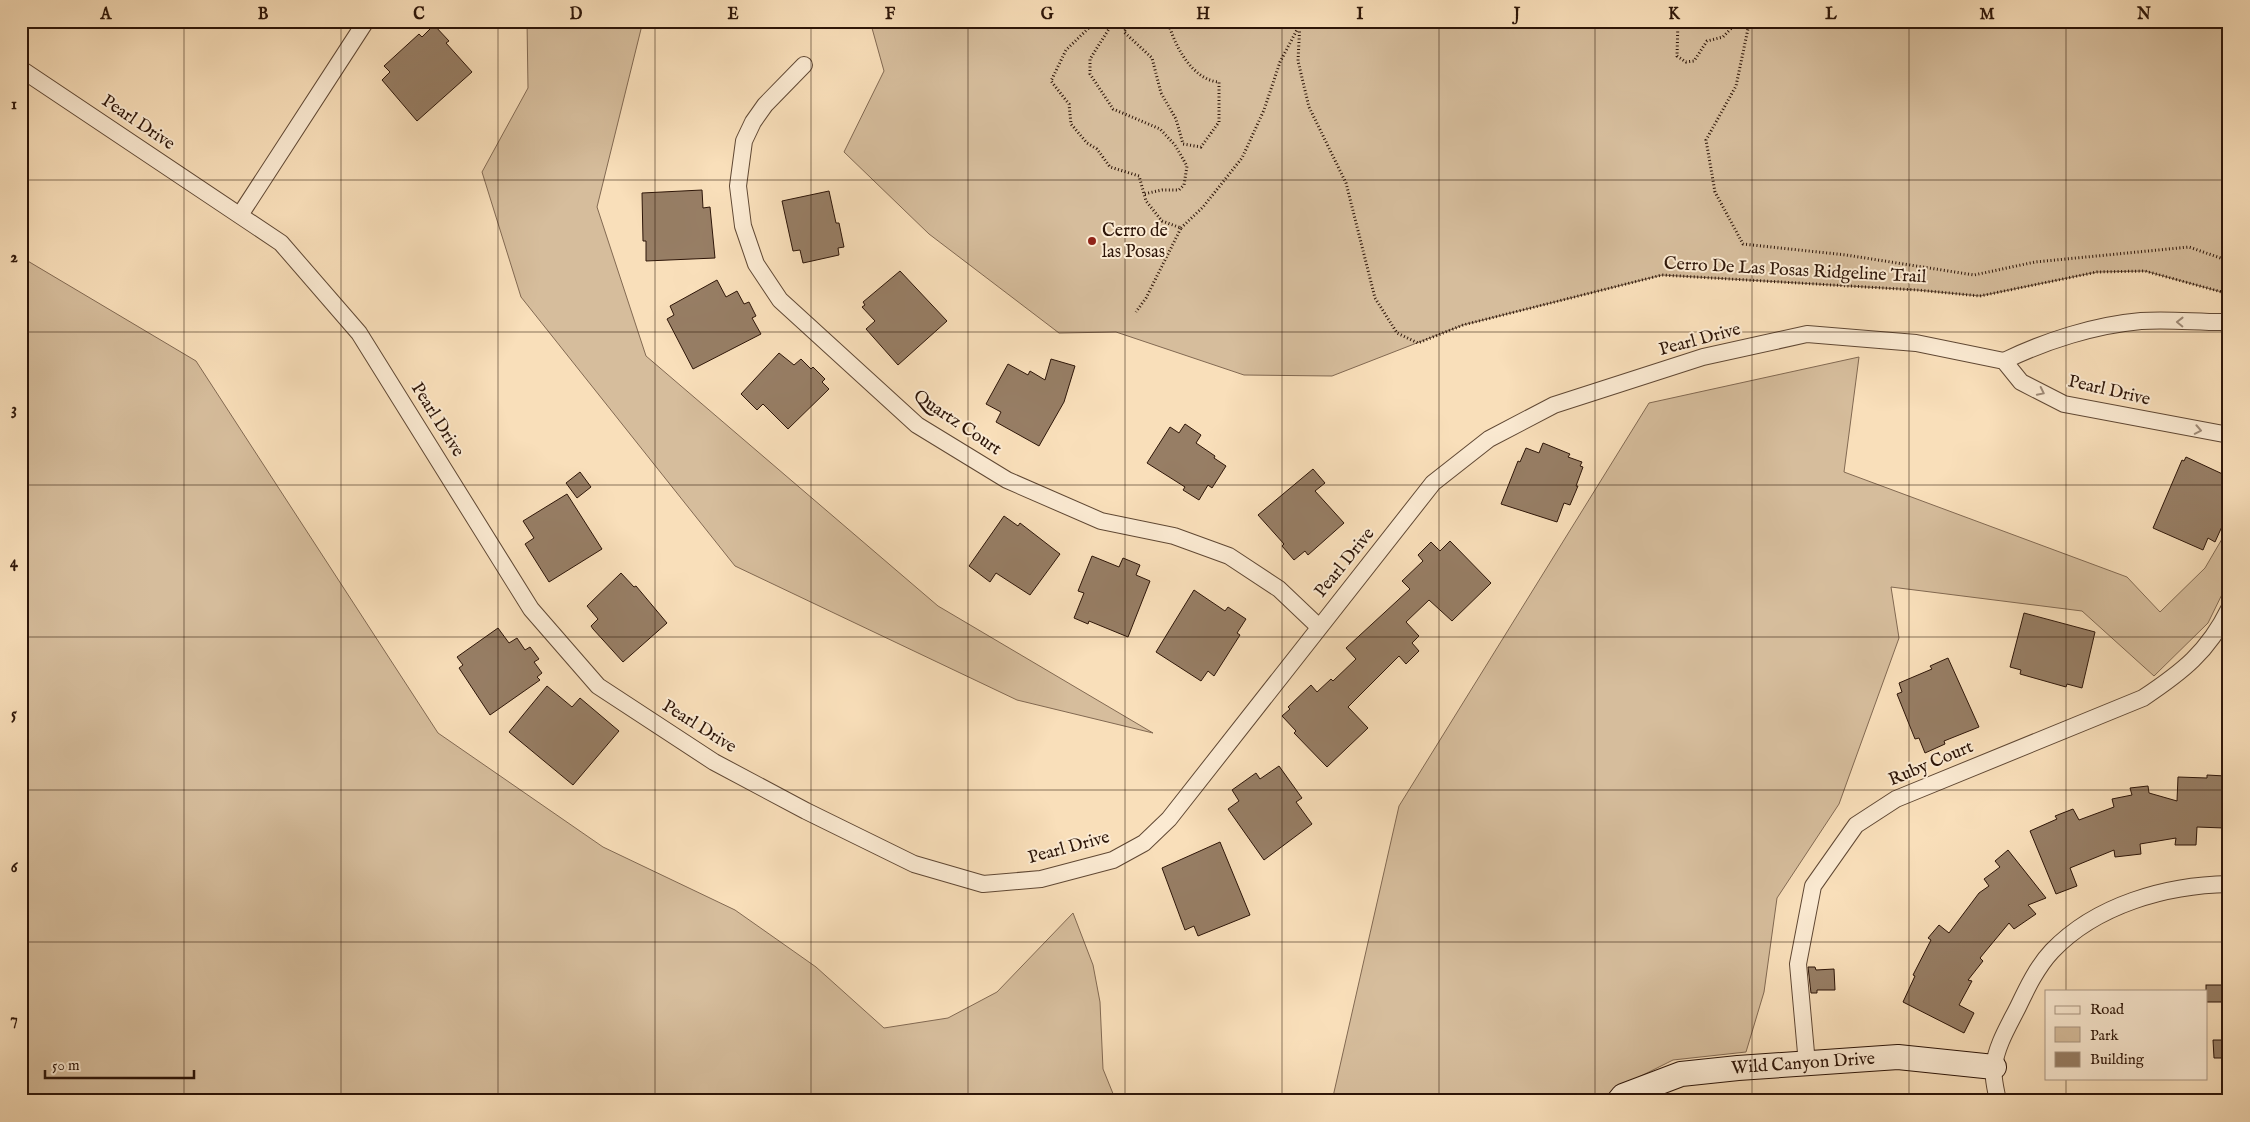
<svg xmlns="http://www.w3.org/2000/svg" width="2250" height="1122" font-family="'IM FELL English',serif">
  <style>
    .green { fill: #d6bd9c; stroke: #826952 }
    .building { fill: #977e65; stroke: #2d1508 }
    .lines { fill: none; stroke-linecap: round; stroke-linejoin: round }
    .street-casing { stroke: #604834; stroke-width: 18 }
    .secondary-casing { stroke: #2d1508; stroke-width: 26 }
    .path { stroke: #2d1508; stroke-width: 3; stroke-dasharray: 1 2.5; stroke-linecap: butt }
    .street { stroke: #fbead2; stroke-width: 16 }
    .secondary { stroke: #fbead2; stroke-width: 24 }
    .oneway { stroke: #9e8a77 }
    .grid { fill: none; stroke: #2d1508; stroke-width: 1; stroke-opacity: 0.55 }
    .poi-dot { fill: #8f2418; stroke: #fbead2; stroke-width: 2 }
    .labels { text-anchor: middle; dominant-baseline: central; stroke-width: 4; stroke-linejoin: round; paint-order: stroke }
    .street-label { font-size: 18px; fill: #2d1508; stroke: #fbead2 }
    .poi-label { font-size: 18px; fill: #2d1508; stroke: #fbead2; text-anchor: start }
    .neatline { fill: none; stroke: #2d1508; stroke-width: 2 }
    .grid-label { font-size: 16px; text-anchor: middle; font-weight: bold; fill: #2d1508 }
  </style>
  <rect width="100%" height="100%" fill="#f9dfba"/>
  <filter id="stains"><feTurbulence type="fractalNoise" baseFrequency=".004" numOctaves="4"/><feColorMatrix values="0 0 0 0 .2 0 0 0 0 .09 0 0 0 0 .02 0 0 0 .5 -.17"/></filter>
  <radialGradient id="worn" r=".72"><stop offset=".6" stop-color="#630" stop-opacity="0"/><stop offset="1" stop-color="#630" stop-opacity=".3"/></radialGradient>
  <g class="green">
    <path d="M527,21h116l-46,186 49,149 292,250 215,127 -136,-33 -282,-134 -214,-269 -39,-125 46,-84z"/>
    <path d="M870,21h1359v273l-84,-23 -48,1 -117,24 -63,-6 -255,-15 -199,50 -131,51 -88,-1 -128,-43 -57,1 -130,-99 -85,-82 40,-81z"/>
    <path d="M21,257l175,104 242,372 165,114 132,63 81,57 68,61 64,-10 49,-26 76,-79 20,52 7,37 3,67 13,32h-1095z"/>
    <path d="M1859,357l-15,115 283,105 33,35 45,-44 24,-41v53l-21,43 -54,53 -72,-65 -191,-24 8,51 -60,166 -62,94 -13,94 -18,60 -73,8 -60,30 -9,11h-272l67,-295 250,-403z"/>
  </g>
  <g class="building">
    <path d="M434,25l15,16 -3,2 26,29 -55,49 -35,-41 8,-8 -6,-6 35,-32 3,3z"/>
    <path d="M702,190l1,18 7,-1 5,51 -69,3v-20h-3l-1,-48z"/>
    <path d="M829,191l7,32h3l5,24 -6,1 1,7 -36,8 -3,-13 -7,1 -11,-50z"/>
    <path d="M900,271l47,50 -49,44 -32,-36 9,-8 -13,-14 3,-2 -2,-3z"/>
    <path d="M717,280l9,17 11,-6 7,13 5,-2 7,14 -4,2 9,16 -68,35 -26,-50 7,-4 -4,-9z"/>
    <path d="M779,353l15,12 7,-6 10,10 2,-2 12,12 -3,3 7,7 -41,40 -25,-25 -6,6 -16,-16z"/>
    <path d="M1051,359l24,7 -11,36 -25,44 -43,-24 5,-10 -15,-8 22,-40 20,11 2,-4 15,9z"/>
    <path d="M1185,424l16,11 -5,8 19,13 -1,2 12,8 -14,22 -4,-3 -9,15 -16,-10 2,-3 -38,-24 23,-36 9,6z"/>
    <path d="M1543,443l27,11 -2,3 14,5 -2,4 3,1 -7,19h2l-8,19 -6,-2 -7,19 -56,-18 17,-43 2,1 6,-14 13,5z"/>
    <path d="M2186,457l43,20v34l-14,31 -7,-4 -5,12 -50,-22 29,-68 2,1z"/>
    <path d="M1313,469l12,14 -10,8 29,32 -36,32 -3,-4 -11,9 -12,-14 2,-2 -26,-29z"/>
    <path d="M580,472l11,15 -14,11 -11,-15z"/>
    <path d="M567,494l35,55 -53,33 -24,-38 9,-6 -11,-17z"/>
    <path d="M1004,516l14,10 2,-3 40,31 -30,41 -34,-22 -6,9 -21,-16z"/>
    <path d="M1450,541l41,42 -39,38 -23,-21 -23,22 13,14 -7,7 7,8 -13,13 -7,-8 -51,51 20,21 -41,39 -33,-34 2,-2 -14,-15 8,-7 -2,-2 23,-22 6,7 14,-13 2,2 23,-22 -10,-11 64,-59 -8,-8 21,-20 -5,-6 13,-13 9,9z"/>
    <path d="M1092,556l27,11 4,-9 17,7 -4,10 14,6 -22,56 -39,-16 -1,3 -14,-6 10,-25 -6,-2z"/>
    <path d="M621,573l13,14 2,-1 31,37 -44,39 -30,-33 -2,-3 7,-7 -11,-13z"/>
    <path d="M1194,590l31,21 3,-4 18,12 -9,14 3,2 -26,41 -6,-5 -7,10 -45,-29z"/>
    <path d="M2024,613l71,19 -13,56 -15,-4 -1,3 -46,-13 1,-4 -11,-3z"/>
    <path d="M498,628l11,15 8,-5 8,12 5,-3 9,12 -5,3 8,11 -5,4 3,3 -50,35 -31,-47 4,-3 -6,-8z"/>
    <path d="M1948,658l31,69 -35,14 1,3 -20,9 -6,-15 -4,1 -18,-45 5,-2 -3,-9 33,-14 -2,-3z"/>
    <path d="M547,686l25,21 8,-9 39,33 -46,54 -64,-53z"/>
    <path d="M1279,766l23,32 -6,4 16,22 -48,36 -36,-51 11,-8 -7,-11 24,-17 4,6z"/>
    <path d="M2207,775l18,1 -1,52 -27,-1 -1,18h-21l1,-7 -36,6 1,10 -26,3 -1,-7 -44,18 7,18 -21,8 -26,-63 27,-12 -2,-3 18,-7 6,11 35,-13 -2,-8 20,-4 -2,-7 18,-2 1,7 28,8 1,-24 29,1z"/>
    <path d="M1220,842l30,73 -52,21 -4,-10 -9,4 -23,-62z"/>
    <path d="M2008,850l38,48 -18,7 8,9 -22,15 -5,-6 -29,35 3,3 -15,19 4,1 -13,24 15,8 -10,20 -61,-31 12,-26 -2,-1 18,-35 -3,-2 11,-13 10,8 30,-40 10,-7 -5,-7 16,-12 -5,-6z"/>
    <path d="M1808,967h7l1,3 18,-1 1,21h-18v3h-6z"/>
    <rect x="2206" y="985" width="23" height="17"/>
    <path d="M2213,1040h16v18h-15z"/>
  </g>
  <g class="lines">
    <defs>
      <g id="street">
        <path d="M804,65l-39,40 -12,17 -9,19 -6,45 5,40 13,38 24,36 137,125 90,55 94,41 73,15 55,20 50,33 40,38"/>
        <path d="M21,69l260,174 78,90 172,276 67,77 116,76 92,49 108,53 69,20 58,-5 72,-19 31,-17 25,-24 264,-336 56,-44 65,-34 149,-48 104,-23 109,9 88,18 17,21 43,22 165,31"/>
        <path d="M240,215l126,-194"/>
        <path d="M2004,361c41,-20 91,-36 137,-40 26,-2 54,1 81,1l7,3"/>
        <path d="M1807,1064l-9,-100 15,-78 43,-61 40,-26 247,-101c39,-26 65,-46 86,-89"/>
        <path d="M1998,1101c-2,-11 -6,-24 -4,-34 2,-21 15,-42 24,-60 9,-19 19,-40 34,-56 44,-46 114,-66 177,-67"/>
      </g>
      <g id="secondary">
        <path id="s1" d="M1619,1101l4,-5 58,-22 57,-6 160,-11 96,10"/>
      </g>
    </defs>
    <use href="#street" class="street-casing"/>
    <use href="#secondary" class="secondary-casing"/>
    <g class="path">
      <path d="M1096,21l-30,29 -15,31 18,23 2,20 16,19 10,6 13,18 29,9 7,25 16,20 19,7 -35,70 -10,14"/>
      <path d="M1114,21l-24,38v15l23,35 47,20 15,16 12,21 -3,19 -5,5h-17l-18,4"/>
      <path d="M1131,21l-7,11 28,26 9,35 15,26 7,25 18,3 18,-25v-40c-27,-2 -45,-37 -51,-61"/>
      <path d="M1300,21l-2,40 11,46 37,76 29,115 22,35 21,10 45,-18 199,-50 255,15 63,6 117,-24 48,-1 84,23"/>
      <path d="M1678,21l-1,35 9,6 8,-1 13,-20 16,-4 15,-16"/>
      <path d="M1745,21l4,3 -13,62 -30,54 9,52 28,52 103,11 128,20 61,-13 154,-15 40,14"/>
      <path d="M1181,228l22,-21 39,-49 22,-48 16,-48 19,-36"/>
    </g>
    <use href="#street" class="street"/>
    <use href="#secondary" class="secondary"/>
  </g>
  <defs><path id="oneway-chevron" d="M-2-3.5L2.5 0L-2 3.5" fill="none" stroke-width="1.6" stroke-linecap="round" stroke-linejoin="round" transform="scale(1.25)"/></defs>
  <g class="oneway">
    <use href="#oneway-chevron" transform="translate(2180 322) rotate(-179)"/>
    <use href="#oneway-chevron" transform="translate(2041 392) rotate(26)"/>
    <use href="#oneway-chevron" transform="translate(2198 430) rotate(11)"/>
  </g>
  <path class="grid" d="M184,21v1080M341,21v1080M498,21v1080M655,21v1080M811,21v1080M968,21v1080M1125,21v1080M1282,21v1080M1439,21v1080M1595,21v1080M1752,21v1080M1909,21v1080M2066,21v970M21,180h2208M21,332h2208M21,485h2208M21,637h2208M21,790h2208M21,942h2208M2066,1078v23"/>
  <circle class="poi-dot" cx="1092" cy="241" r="5"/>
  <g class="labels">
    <g class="street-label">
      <text transform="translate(138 123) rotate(34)">Pearl Drive</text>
      <text transform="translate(1795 271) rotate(3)">Cerro De Las Posas Ridgeline Trail</text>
      <text transform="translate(1700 340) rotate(-15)">Pearl Drive</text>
      <text transform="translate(2109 391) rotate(13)">Pearl Drive</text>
      <text transform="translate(437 420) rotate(58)">Pearl Drive</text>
      <text transform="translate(957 423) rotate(34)">Quartz Court</text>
      <text transform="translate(1345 563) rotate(-51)">Pearl Drive</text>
      <text transform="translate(699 727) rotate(32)">Pearl Drive</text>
      <text transform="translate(1931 764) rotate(-23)">Ruby Court</text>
      <text transform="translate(1069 848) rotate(-15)">Pearl Drive</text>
      <text stroke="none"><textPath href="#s1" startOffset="191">Wild Canyon Drive</textPath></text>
    </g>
    <g class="poi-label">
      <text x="1102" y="231">Cerro de<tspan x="1102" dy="21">las Posas</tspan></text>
    </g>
  </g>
  <rect width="2250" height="1122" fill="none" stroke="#f9dfba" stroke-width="55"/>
  <rect x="2045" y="990" width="162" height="90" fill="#fbead2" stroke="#a99581"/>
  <rect x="2055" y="1006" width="25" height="8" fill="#fbead2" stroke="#a99581"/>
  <text x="2090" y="1014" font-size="15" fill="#2d1508">Road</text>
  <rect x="2055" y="1027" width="25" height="15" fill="#d6bd9c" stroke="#a99581"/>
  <text x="2090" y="1040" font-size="15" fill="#2d1508">Park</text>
  <rect x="2055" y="1052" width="25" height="15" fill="#977e65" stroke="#a99581"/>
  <text x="2090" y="1064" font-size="15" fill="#2d1508">Building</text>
  <path d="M45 1070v8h149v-8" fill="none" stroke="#2d1508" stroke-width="2.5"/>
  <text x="52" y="1070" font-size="15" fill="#2d1508" stroke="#fbead2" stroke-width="4" paint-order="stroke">50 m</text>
  <rect x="28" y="28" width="2194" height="1066" class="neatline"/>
  <g class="grid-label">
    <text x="106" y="19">A</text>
    <text x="263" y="19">B</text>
    <text x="419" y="19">C</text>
    <text x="576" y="19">D</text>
    <text x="733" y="19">E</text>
    <text x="890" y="19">F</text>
    <text x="1047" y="19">G</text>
    <text x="1203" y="19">H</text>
    <text x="1360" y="19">I</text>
    <text x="1517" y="19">J</text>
    <text x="1674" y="19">K</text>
    <text x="1831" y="19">L</text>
    <text x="1987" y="19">M</text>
    <text x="2144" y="19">N</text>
    <text x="14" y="109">1</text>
    <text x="14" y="262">2</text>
    <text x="14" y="414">3</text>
    <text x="14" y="567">4</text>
    <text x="14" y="719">5</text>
    <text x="14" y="872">6</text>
    <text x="14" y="1024">7</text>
  </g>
  <rect width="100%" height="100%" filter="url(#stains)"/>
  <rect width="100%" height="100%" fill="url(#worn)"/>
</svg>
